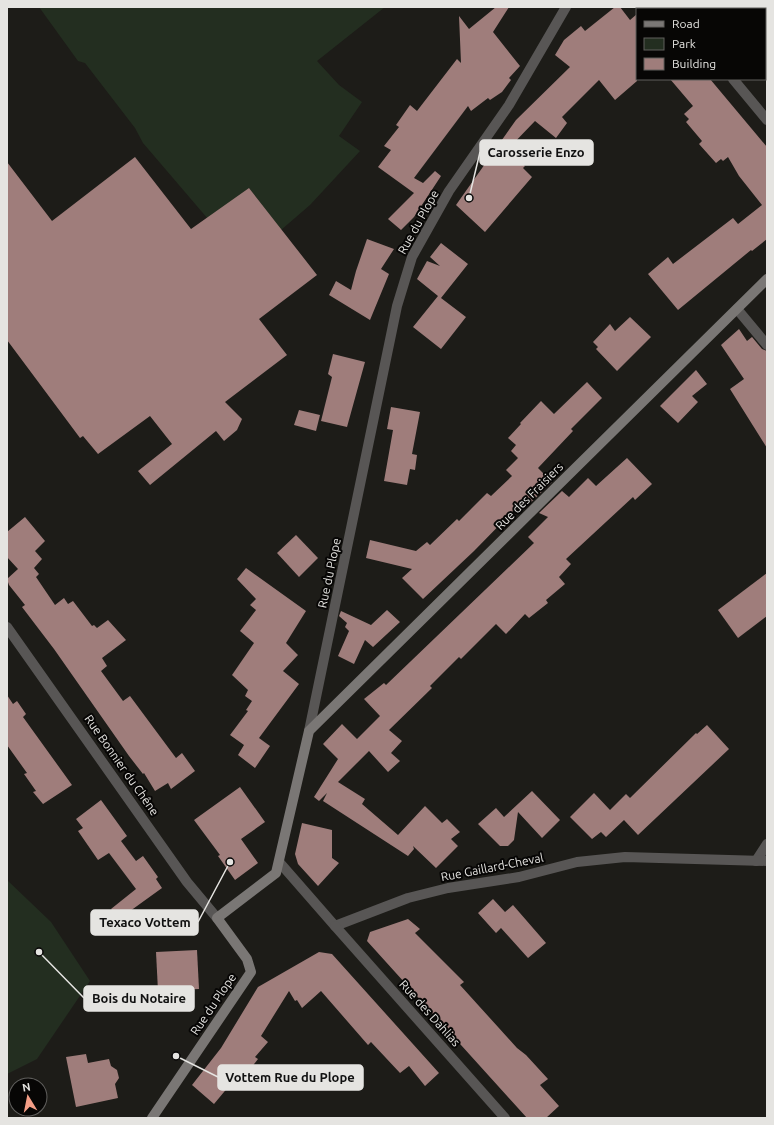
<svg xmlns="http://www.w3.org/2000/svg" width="774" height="1125" font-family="Ubuntu,sans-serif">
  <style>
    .green { fill: #232e20 }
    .building { fill: #9f7d7b }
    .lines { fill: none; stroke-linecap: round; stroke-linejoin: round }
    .street { stroke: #585655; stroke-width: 10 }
    .secondary { stroke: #7a7775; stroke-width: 10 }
    .labels { text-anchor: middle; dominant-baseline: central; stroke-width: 4; stroke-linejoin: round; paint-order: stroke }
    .street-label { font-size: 12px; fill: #e5e4e1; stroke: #070605 }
    .leader { fill: none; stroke: #e5e4e1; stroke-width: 1.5 }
    .callout-dot { fill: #e5e4e1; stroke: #070605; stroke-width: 1.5 }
    .callout { fill: #e5e4e1; stroke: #e5e4e1; stroke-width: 1.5 }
    .callout-label { font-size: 13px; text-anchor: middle; font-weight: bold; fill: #111 }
  </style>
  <rect width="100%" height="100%" fill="#1d1c18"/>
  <g class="green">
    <path d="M39,7h346l-68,54 22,24 23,17 -23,34 21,15 -50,54 -29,25 -32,-42 -41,31 -65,-76 -8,-15 -50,-65 -7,-2z"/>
    <path d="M7,880l44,42 39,59 -53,78 -30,15z"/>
  </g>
  <g class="building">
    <path d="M496,7h13l-16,25 27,34 -11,12 2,2 -9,12 -12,8 -2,-2 -17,13 -3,-5 -54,72 9,5 12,-12 6,5 -27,41 -13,13 -13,-11 26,-26 -36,-26 13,-17 -7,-4 15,-19 -3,-2 14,-20 7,6 40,-52 4,4 -2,-47 10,13z"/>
    <path d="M615,7h5l10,13 7,-6v67l-22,19 -16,-20 -37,37 5,6 -11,15 -21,-17 -28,29 18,16 -2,2 9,9 -47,55 -29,-27 60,-85 54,-53 -15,-12 9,-15 17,-14 4,5z"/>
    <path d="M670,79h40l57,68v92l-15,12 -1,-1 -73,60 -30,-36 20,-17 5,7 60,-46 5,6 24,-19 -23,-29 -11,-19 -5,4 -2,-2 -5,4 -17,-19 3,-3 -16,-19 3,-3 -5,-5 9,-8z"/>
    <path d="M135,157l56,72 58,-41 68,87 -58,44 28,36 -62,47 17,17 -5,11 -13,11 -8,-10 -66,54 -12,-14 34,-27 -22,-28 -52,38 -15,-18 -3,2 -73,-98v-178l45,59z"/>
    <path d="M367,239l27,10 -13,20 8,5 -19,46 -41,-25 7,-14 15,9 5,-19z"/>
    <path d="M441,243l27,21 -27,34 25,19 -25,32 -28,-22 25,-31 -21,-17 10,-18 13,5 -10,-9z"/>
    <path d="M630,317l21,20 -34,34 -21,-22 2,-2 -5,-5 17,-18 5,7z"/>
    <path d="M739,329l8,12 5,-4 10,12 5,2v97l-37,-59 14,-10 -23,-34z"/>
    <path d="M333,354l32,8 -18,65 -26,-6 11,-44 -4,-3z"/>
    <path d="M696,370l11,14 -15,12 6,6 -20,21 -18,-17z"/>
    <path d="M587,382l15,16 -31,31 2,2 -35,37 14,14 -25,24 -6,-3 -47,48 -51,48 -21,-21 10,-9 -46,-11 4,-18 46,11 11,-9 3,3 27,-26 2,2 28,-28 4,3 21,-20 -6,-6 12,-12 -7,-7 5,-6 -8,-7 13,-14 -1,-1 21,-22 13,13z"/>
    <path d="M391,407l29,5 -8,42 5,1 -2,15 -5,-1 -3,16 -23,-4 9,-51 -6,-1z"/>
    <path d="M299,410l21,5 -4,16 -22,-6z"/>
    <path d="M627,458l25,26 -17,16 -2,-3 -67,62 5,5 -12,13 6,7 -19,16 2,3 -19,15 -4,-4 -19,20 -10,-10 -35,35 -2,-2 -29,29 2,2 -43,42 13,11 -11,12 9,8 -12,11 -19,-21 -31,31 27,17 -3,5 36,31 27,-29 17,17 5,-4 13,13 -9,7 7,7 -22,22 -23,-22 1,3 -6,7 -85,-55 4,-8 -8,8 -5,-4 24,-38 -15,-15 19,-20 15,15 23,-23 -16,-17 20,-16 2,2 148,-142 -6,-6 20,-20 -9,-4 23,-22 7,6 19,-19 8,8z"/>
    <path d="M25,517l20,24 -10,10 7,8 -8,9 5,6 -3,3 19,28 9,-7 4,6 5,-3 19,25 2,-1 3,3 11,-8 18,20 -24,18 5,8 -6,5 22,30 7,-5 46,62 6,-5 13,18 -24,18 -3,-6 -13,8 -11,-18 -1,1 -14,-18 -75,-107 -32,-42 3,-2 -16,-20 -2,-6 11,-10 -11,-12v-25z"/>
    <path d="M296,535l22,23 -19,19 -22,-24z"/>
    <path d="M246,568l60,43 -20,32 12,12 -15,16 16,13 -40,54 11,8 -15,22 -17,-13 6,-10 -14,-10 18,-24 -2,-1 6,-9 -7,-5 3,-6 -16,-15 22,-32 -14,-12 16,-21 -6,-5 6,-6 -19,-20z"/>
    <path d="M767,573v43l-29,22 -20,-28z"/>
    <path d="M387,610l13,12 -27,25 -8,-7 -11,24 -16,-8 11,-25 -4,-4 2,-4 -8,-7 2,-5 30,14z"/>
    <path d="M7,695l6,9 4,-3 9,13 -3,3 49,68 -29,19 -10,-12 3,-1 -12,-17 3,-1 -20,-28z"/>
    <path d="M707,725l22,24 -91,86 -14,-15 -18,17 -5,-5 -9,7 -22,-22 24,-24 16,17 16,-16 4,4 66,-65 1,1z"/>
    <path d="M240,787l25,35 -24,17 17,24 -23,17 -17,-24 2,-1 -26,-35z"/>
    <path d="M532,791l28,29 -18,18 -24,-26 -4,28 -6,6h-8l-22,-22 18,-16 8,9z"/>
    <path d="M101,800l26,36 -6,5 15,20 7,-5 15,21 -2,2 6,9 -43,31 -8,-10 25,-20 -27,-36 -11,7 -20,-29 5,-3 -7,-9z"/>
    <path d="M302,823l30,7v28l7,5 -21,23 -20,-22 -3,-10z"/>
    <path d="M493,899l12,13 8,-7 33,38 -18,15 -27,-30 -5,5 -18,-20z"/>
    <path d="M408,919l12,10 -5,4 49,49 -4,3 57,63 9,7 22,24 -8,6 19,21 -13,12h-19l-160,-177 3,-9z"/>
    <path d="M197,950l2,39 -41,2 -2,-39z"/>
    <path d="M319,952l13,2 107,119 -14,13 -16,-20 -9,7 -29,-31 -3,3 -47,-54 -19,17 -5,-8 -2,1 -6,-10 -28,45 7,6 -13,15 3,2 -10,13 -4,-4 -30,36 -22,-19 29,-37 37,-61z"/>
    <path d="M86,1054l2,9 21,-4 2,7 6,4 2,8 -4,6 3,14 -42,9 -10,-50z"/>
  </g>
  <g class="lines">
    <g class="street">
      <path d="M671,7l2,2"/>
      <path d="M733,79l34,41"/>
      <path d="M737,309l30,36"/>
      <path d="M7,627l180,255 30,36"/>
      <path d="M309,731l88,-425 15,-49 37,-66 60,-86 57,-98"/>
      <path d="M756,861l11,-17"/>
      <path d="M280,863l55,63 73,-28 40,-10 71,-11 58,-15 48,-5 142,4"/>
      <path d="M335,926l170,192"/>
    </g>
    <path class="secondary" d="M152,1118l99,-146 -4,-13 -30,-41 59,-45 33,-142 458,-452"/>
  </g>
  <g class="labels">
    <g class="street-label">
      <text transform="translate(418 222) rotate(-61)">Rue du Plope</text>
      <text transform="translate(529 496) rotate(-45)">Rue des Fraisiers</text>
      <text transform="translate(329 573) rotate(-78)">Rue du Plope</text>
      <text transform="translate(122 765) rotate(55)">Rue Bonnier du Chêne</text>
      <text transform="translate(492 867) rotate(-11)">Rue Gaillard-Cheval</text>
      <text transform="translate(213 1004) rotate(-56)">Rue du Plope</text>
      <text transform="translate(430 1013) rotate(48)">Rue des Dahlias</text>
    </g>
  </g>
  <path class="leader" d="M469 198L480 152M230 862L198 922M39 952L84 998M176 1056L218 1077"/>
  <g class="callout-dot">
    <circle cx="469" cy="198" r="4"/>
    <circle cx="230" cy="862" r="4"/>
    <circle cx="39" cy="952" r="4"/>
    <circle cx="176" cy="1056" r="4"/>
  </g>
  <g class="callout">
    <rect x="480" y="140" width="113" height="25" rx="4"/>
    <rect x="91" y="910" width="107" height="25" rx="4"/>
    <rect x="84" y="986" width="110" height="25" rx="4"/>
    <rect x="218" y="1065" width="145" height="25" rx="4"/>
  </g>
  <g class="callout-label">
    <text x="536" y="157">Carosserie Enzo</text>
    <text x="145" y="927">Texaco Vottem</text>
    <text x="139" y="1003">Bois du Notaire</text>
    <text x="290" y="1082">Vottem Rue du Plope</text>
  </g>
  <rect width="774" height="1125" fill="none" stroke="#e5e4e1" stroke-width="16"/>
  <rect x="636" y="8" width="130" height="72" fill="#070605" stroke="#605f5d"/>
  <rect x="644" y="21" width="20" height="6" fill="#7a7775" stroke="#605f5d"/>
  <text x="672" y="28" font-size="12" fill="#e5e4e1">Road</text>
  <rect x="644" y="38" width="20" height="12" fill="#232e20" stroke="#605f5d"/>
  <text x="672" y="48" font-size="12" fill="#e5e4e1">Park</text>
  <rect x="644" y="58" width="20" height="12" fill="#9f7d7b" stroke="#605f5d"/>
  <text x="672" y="68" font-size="12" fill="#e5e4e1">Building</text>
  <g transform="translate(28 1097) rotate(350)"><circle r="19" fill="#070605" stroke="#605f5d"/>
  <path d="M0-3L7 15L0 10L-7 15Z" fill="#f49e87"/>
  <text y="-6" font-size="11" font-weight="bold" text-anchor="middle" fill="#e5e4e1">N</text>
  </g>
</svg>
